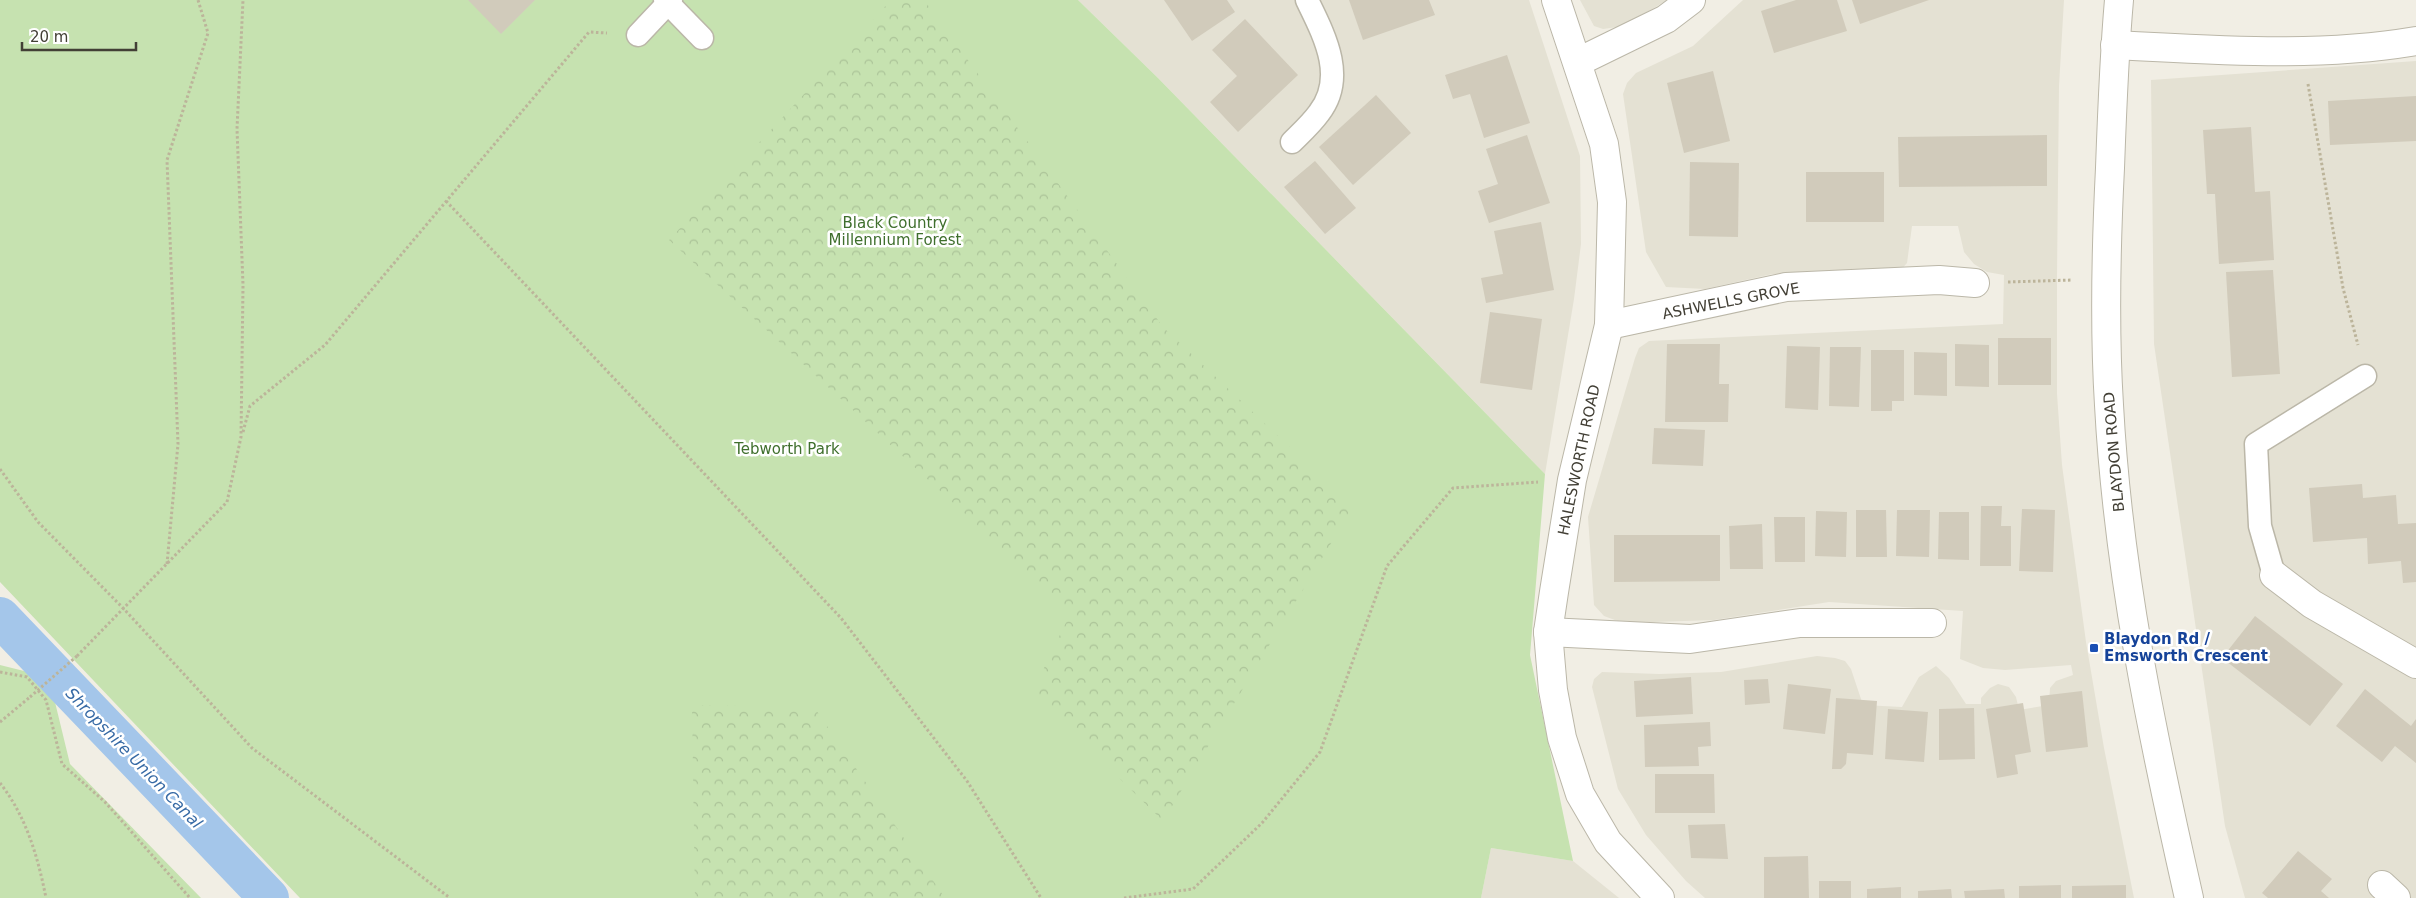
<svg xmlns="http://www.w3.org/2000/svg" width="2416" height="898" font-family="'DejaVu Sans',sans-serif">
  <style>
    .residential { fill: #e4e1d3 }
    .green { fill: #c6e2b0 }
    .forest { fill: url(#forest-crowns) }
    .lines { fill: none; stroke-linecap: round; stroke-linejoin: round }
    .canal { stroke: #a4c6ea; stroke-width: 40 }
    .building { fill: #d1cbbb }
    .service-casing { stroke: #bbb7a8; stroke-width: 25 }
    .minor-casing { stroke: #bbb7a8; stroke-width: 30 }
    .tertiary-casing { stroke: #bbb7a8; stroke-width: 30 }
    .path { stroke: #bcb49a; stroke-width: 3; stroke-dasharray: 2.5 2.5; stroke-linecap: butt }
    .service { stroke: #fff; stroke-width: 22 }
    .minor { stroke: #fff; stroke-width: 28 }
    .tertiary { stroke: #fff; stroke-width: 28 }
    .path-bridge { stroke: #bcb49a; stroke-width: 3; stroke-dasharray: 2.5 2.5; stroke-linecap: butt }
    .transit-dot { fill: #1a4fb4; stroke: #fff; stroke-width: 2 }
    .labels { text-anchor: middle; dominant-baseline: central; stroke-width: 5; stroke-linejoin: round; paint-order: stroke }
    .park-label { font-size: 15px; fill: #3f6f2d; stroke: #fff }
    .street-label { font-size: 15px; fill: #423f35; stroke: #fff }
    .transit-label { font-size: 15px; font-weight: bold; fill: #164399; stroke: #fff; text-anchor: start }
    .water-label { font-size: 16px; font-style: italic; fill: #376aa5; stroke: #fff }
  </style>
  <defs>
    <pattern id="forest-crowns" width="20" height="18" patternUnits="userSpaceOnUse" patternTransform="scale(1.25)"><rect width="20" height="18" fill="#c6e2b0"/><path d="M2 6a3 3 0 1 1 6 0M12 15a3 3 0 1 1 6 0" fill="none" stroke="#abc398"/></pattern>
  </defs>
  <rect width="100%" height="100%" fill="#f1eee4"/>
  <g class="residential">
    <path d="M1078,0h451l51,156 1,88 -7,55 -29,175 -387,-396z"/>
    <path d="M1580,0h87l-43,26 -21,3 -9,-3z"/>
    <path d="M1743,0h321l-5,86 -2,190v118l5,71 24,177 18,106 30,150h-429l-19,-17 -40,-46 -28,-46 -26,-102 2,-8 8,-7 57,2 62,-2 96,-16 18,2 10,3 6,8 12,36 39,2 17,-30 17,-11 13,12 17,26h15v-6l9,-10 8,-4 11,3 7,10 3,13 30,-5 1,-17 6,-7 17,-6 -2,-10 -66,5 -22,-2 -23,-9 3,-48 -134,-9 -115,18 -91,3 -19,-7 -10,-11 -6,-88 47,-159 4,-10 10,-7 354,-17 1,-49 -17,-3 -13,-8 -10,-12 -6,-26h-46l-5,37 -10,11 -48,3 -77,-3 -67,15 -39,-2 -20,-35 -23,-158 4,-11 9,-10 57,-27z"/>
    <path d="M2416,61v837h-171l-20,-72 -71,-482 -3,-264z"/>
    <path d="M1491,848l82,13 46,37h-138z"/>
  </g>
  <g class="green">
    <path d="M0,0h1078l80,78 387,396 -15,181 43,206 -82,-13 -10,50h-1181l-300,-316z"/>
    <path d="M0,665l28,7 26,26 16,66 131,134h-201z"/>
  </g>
  <g class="forest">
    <path d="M891,0h33l239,327 190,180 -190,314 -131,-128 39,-81 -402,-372z"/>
    <path d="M692,705l122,2 131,191h-250z"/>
  </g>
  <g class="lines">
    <path class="canal" d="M0,617l269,281"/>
  </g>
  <g class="building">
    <path d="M468,0h67l-34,34z"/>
    <path d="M1164,0h63l8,12 -43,29z"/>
    <path d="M1349,0h80l6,15 -72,25z"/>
    <path d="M1796,0h41l10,31 -73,22 -13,-42z"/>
    <path d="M1852,0h77l-69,24z"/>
    <path d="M1245,19l53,56 -60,57 -28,-30 27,-26 -25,-26z"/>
    <path d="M1507,55l23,68 -46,15 -14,-44 -17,5 -8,-24z"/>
    <path d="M1713,71l17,70 -46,12 -17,-70z"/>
    <path d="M1376,95l35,38 -58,52 -34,-38z"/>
    <path d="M2416,96v45l-86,4 -2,-44z"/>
    <path d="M2251,127l4,65 15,-1 4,69 -55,4 -4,-70h-8l-4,-64z"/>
    <path d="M1527,135l23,68 -61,20 -11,-32 20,-7 -12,-35z"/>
    <path d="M2047,135v51l-148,1 -1,-50z"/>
    <path d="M1315,161l41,47 -31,26 -41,-47z"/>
    <path d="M1690,162l49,1 -1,74 -49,-1z"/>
    <rect x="1806" y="172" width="78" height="50"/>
    <path d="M1541,222l13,68 -68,13 -5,-25 22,-4 -9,-43z"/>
    <path d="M2273,270l7,104 -48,3 -6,-105z"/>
    <path d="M1490,312l52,7 -10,71 -52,-7z"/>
    <rect x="1998" y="338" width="53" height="47"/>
    <path d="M1667,344h53l-1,40h10l-1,38h-63z"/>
    <path d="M1955,344l34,1v42l-34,-1z"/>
    <path d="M1787,346l33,1 -2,63 -33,-2z"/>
    <path d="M1830,347h31l-2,60 -30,-1z"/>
    <path d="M1871,350h33v51h-12v10h-21z"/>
    <path d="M1914,352l33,1v43l-33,-1z"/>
    <path d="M1654,428l51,2 -2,36 -51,-2z"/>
    <path d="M2362,484l1,14 33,-3 2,29 18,-1v59l-13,1 -2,-22 -33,3 -1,-26 -54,4 -4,-54z"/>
    <path d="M1981,506h21l-1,20h10v40h-31z"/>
    <path d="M2022,509l33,1 -2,62 -34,-1z"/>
    <path d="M1856,510h30l1,47h-31z"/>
    <path d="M1897,510h33l-1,47 -33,-1z"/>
    <path d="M1816,511l31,1 -1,45 -31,-1z"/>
    <path d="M1939,512h30v48l-31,-1z"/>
    <path d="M1774,517h31v45h-30z"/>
    <path d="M1762,524l1,45h-33l-1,-43z"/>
    <path d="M1614,535h106v46l-106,1z"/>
    <path d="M2255,616l88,68 -33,42 -88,-68z"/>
    <path d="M1691,677l2,37 -57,3 -2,-36z"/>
    <path d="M1768,679l2,24 -25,2 -1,-25z"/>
    <path d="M1788,684l43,5 -6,45 -42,-5z"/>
    <path d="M2365,689l46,37 5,-7v44l-21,-17 -13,16 -46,-36z"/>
    <path d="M2082,691l6,56 -42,5 -6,-56z"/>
    <path d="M1836,698l41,3 -4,54 -26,-2 -1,11 -5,5h-9z"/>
    <path d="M2023,703l8,49 -16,3 3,19 -21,4 -11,-69z"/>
    <path d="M1974,708l1,51 -36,1v-51z"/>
    <path d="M1888,709l40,3 -4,50 -39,-3z"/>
    <path d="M1710,722l1,24 -13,1 1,19 -54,1 -1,-42z"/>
    <path d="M1655,774h59l1,39h-60z"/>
    <path d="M1725,824l3,35 -37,-1 -3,-33z"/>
    <path d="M2298,851l34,28 -11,12 8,7h-61l-6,-5z"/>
    <path d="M1808,856l1,42h-45v-41z"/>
    <rect x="1819" y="881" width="32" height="17"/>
    <path d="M2061,885v13h-42v-12z"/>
    <path d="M2126,885v13h-54v-12z"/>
    <path d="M1901,887v11h-34v-9z"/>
    <path d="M1951,889l1,9h-34v-7z"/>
    <path d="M2004,889l1,9h-40l-1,-7z"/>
  </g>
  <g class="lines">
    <defs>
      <g id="service">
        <path d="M665,0l37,38"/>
        <path d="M638,35l33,-35"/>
        <path d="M1292,142c9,-9 19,-18 27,-29 28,-36 5,-78 -12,-113"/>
        <path d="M2274,575l-14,-49 -4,-82 109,-68"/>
      </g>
      <g id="minor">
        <path d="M1556,0l48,144 8,58 -3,123 -37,155 -18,112 -6,40 5,58 9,48 18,56 28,48 52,56"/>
        <path d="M2115,45c101,5 200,13 301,-4"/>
        <path d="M1578,62l88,-43 25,-19"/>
        <path d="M1609,325l177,-38 153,-7 36,3"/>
        <path d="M2274,575l38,29 104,60"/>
        <path d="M1548,632l142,7 110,-16h132"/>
        <path d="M2382,885l14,13"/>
      </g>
      <path id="tertiary" d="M2119,0c-5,56 -7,112 -9,168 -4,79 -6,158 -1,237 9,167 43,330 80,493"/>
    </defs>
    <use href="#service" class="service-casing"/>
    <use href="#minor" class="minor-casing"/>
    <use href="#tertiary" class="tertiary-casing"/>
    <g class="path">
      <path d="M2308,84l35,204 15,57"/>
      <path d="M446,201l395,417 126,163 74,117"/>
      <path d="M2008,282l64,-2"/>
      <path d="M243,432l7,-26 75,-61 264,-313 18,1"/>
      <path d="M0,469l38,53 85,86 129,140 198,150"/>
      <path d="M167,564l11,-120 -11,-284 41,-127 -10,-33"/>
      <path d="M77,656l150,-154 14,-65 2,-152 -6,-156 6,-129"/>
      <path d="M0,672l27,5 19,23 16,64 43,38 85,96"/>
      <path d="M0,722l30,-25"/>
      <path d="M0,783c26,33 38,74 46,115"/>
      <path d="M1124,898l69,-9 69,-66 58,-71 67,-186 66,-78 85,-6"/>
    </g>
    <use href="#service" class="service"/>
    <use href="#minor" class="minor"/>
    <use href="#tertiary" class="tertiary"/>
    <path class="path-bridge" d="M30,697l47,-41"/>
  </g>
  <rect class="transit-dot" x="2089" y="643" width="10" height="10" rx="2.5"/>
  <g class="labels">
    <g class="park-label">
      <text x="895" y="223">Black Country<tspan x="895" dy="17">Millennium Forest</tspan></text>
      <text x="787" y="449">Tebworth Park</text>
    </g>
    <g class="street-label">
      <text transform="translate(1731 301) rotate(-11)">ASHWELLS GROVE</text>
      <text transform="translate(2114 452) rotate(-95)">BLAYDON ROAD</text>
      <text transform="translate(1579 460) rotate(-78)">HALESWORTH ROAD</text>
    </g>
    <g class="transit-label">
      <text x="2104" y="639">Blaydon Rd /<tspan x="2104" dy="17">Emsworth Crescent</tspan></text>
    </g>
    <g class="water-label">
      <text transform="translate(134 758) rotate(46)">Shropshire Union Canal</text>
    </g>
  </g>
  <path d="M22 42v8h114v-8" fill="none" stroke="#423f35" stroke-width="2.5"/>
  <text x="30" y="42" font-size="15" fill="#423f35" stroke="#ffffff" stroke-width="4" paint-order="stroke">20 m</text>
</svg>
